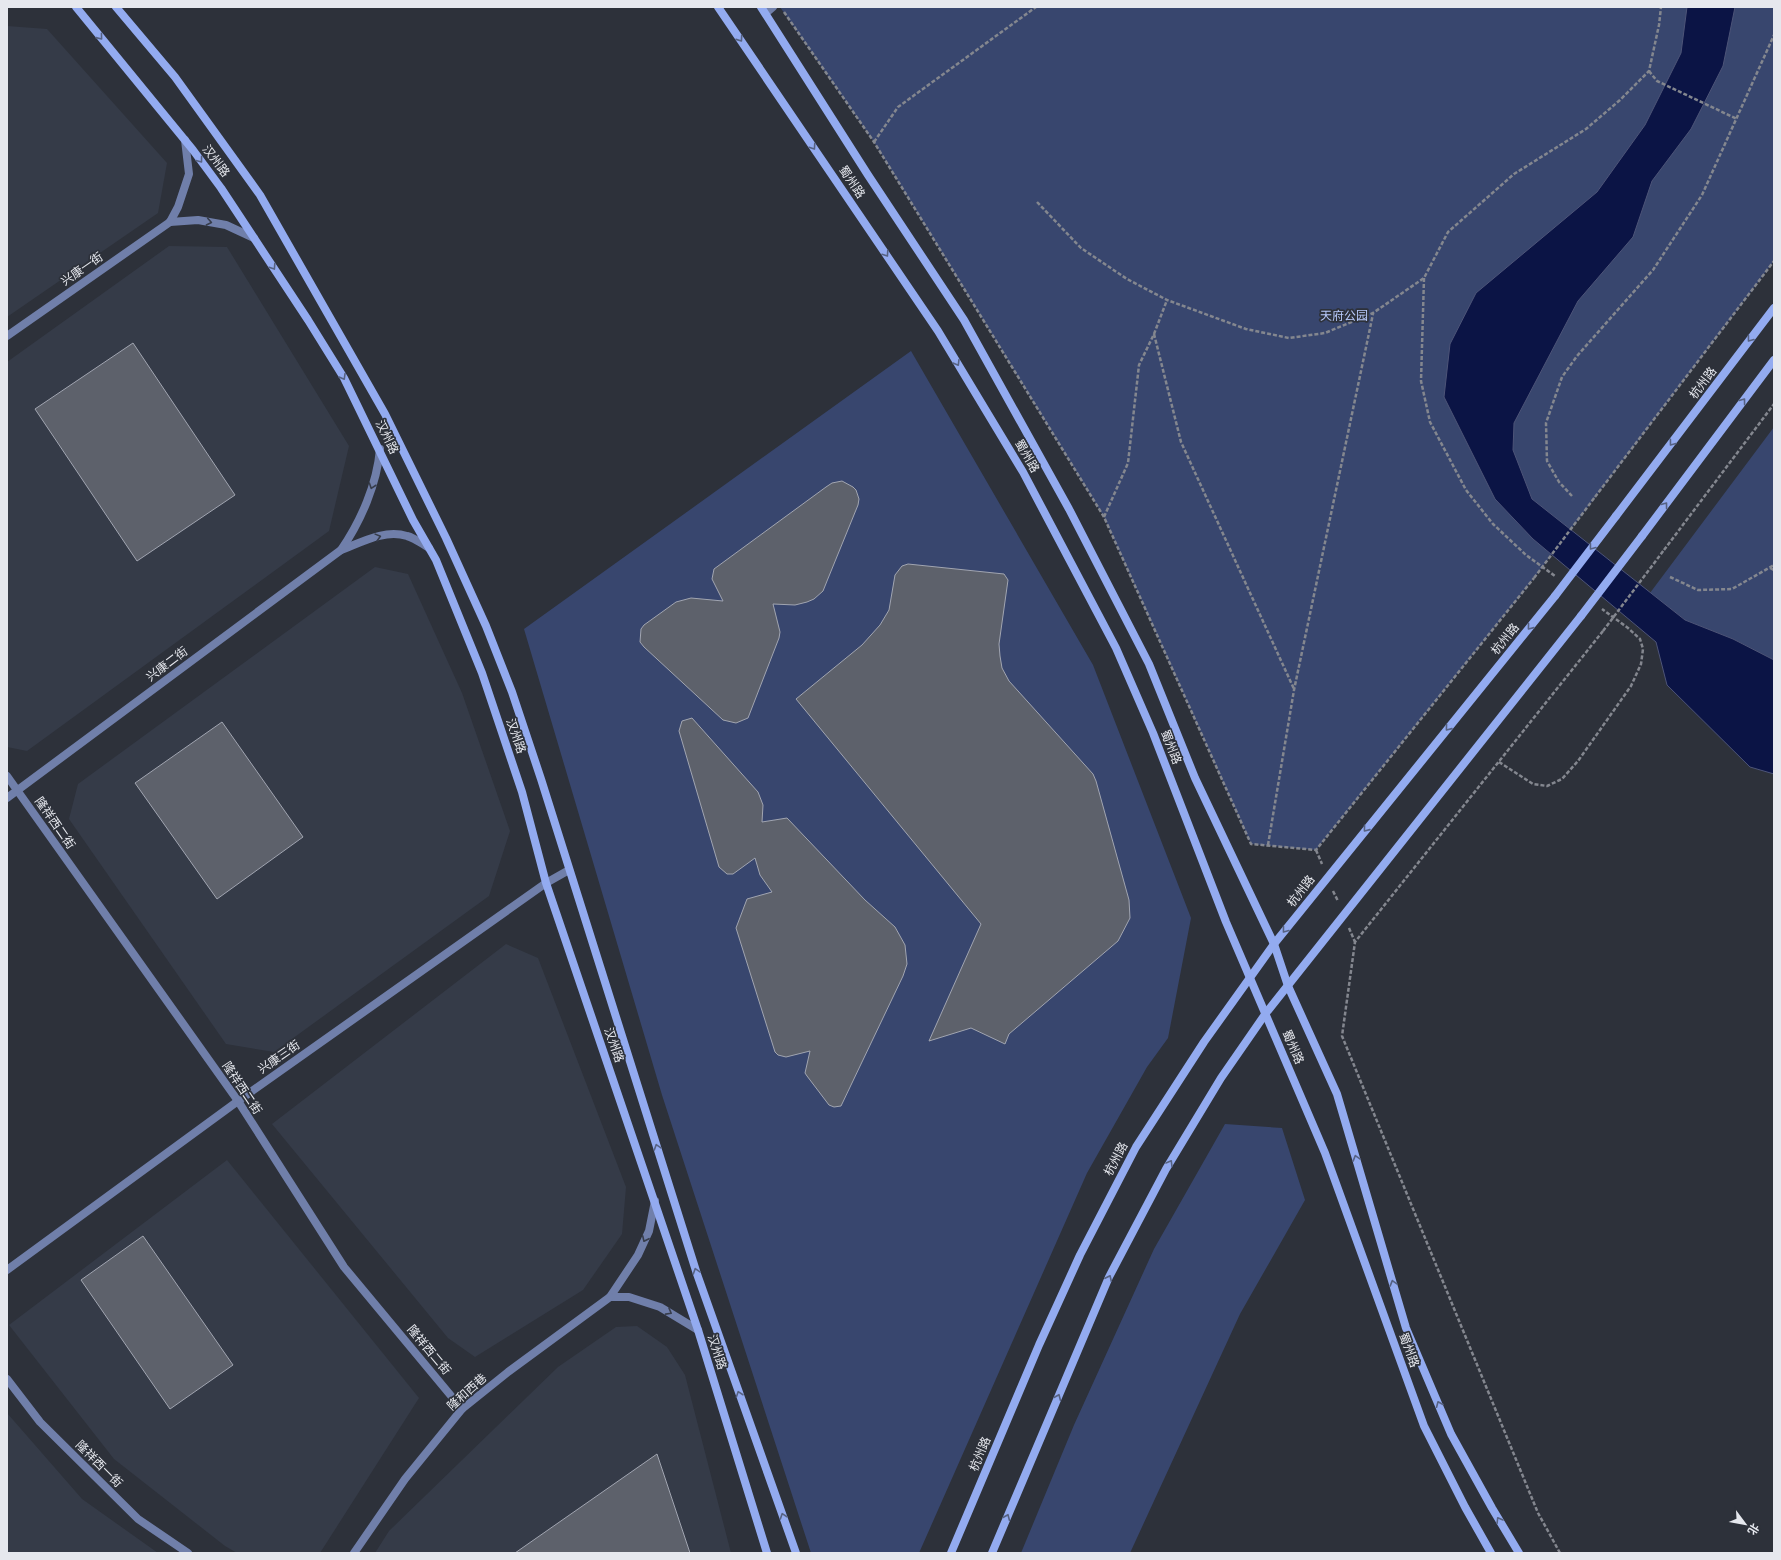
<svg xmlns="http://www.w3.org/2000/svg" width="1781" height="1560" font-family="Rubik,'Noto Sans SC',sans-serif">
  <style>
    .built { fill: #353b48 }
    .green { fill: #38466e }
    .water { fill: #0b1445; stroke: #4d5478 }
    .building { fill: #5d616b; stroke: #a1a5b1 }
    .lines { fill: none; stroke-linecap: round; stroke-linejoin: round }
    .path { stroke: #84878f; stroke-width: 2.5; stroke-dasharray: 4 2; stroke-linecap: butt }
    .service { stroke: #707faa; stroke-width: 8 }
    .minor { stroke: #707faa; stroke-width: 8 }
    .secondary { stroke: #93abf0; stroke-width: 8 }
    .path-bridge { stroke: #84878f; stroke-width: 2.5; stroke-dasharray: 4 2; stroke-linecap: butt }
    .secondary-bridge { stroke: #93abf0; stroke-width: 8 }
    .oneway { stroke: #566283 }
    .oneway2 { stroke: #373d4b }
    .labels { text-anchor: middle; dominant-baseline: central; stroke-width: 3.5; stroke-linejoin: round; paint-order: stroke }
    .street-label { font-size: 12px; fill: #e6e8ee; stroke: #2d313a }
    .park-label { font-size: 12px; fill: #b8cafc; stroke: #2d313a }
  </style>
  <rect width="100%" height="100%" fill="#2d313a"/>
  <g class="built">
    <path d="M7,26l40,3 120,134 -9,50 -151,104z"/>
    <path d="M169,246l58,1 122,199 -20,85 -302,220 -20,-4v-385z"/>
    <path d="M375,567l33,7 54,119 48,138 -21,65 -215,156 -48,-8 -157,-225 9,-35z"/>
    <path d="M506,944l32,14 88,229 -4,47 -39,56 -108,67 -27,-19 -176,-214z"/>
    <path d="M227,1160l192,238 -99,155h-83l-12,-7 -111,-87 -105,-134z"/>
    <path d="M637,1326l30,21 18,28 46,178h-356l14,-22 169,-164 58,-40z"/>
    <path d="M7,1413l75,86 76,54h-151z"/>
  </g>
  <g class="green">
    <path d="M780,7h994v254l-240,317 -218,272 -65,-6 -147,-327 -230,-375z"/>
    <path d="M911,351l182,314 98,253 -23,120 -21,29 -60,106 -168,380h-108l-149,-458 -138,-466z"/>
    <path d="M1774,427v233l-41,-21 -48,-19 -35,-27z"/>
    <path d="M1225,1124l57,4 23,72 -65,114 -110,239h-109l53,-128 80,-176z"/>
  </g>
  <path class="water" d="M1687,7h48l-12,59 -32,63 -39,52 -19,56 -55,64 -64,122 -1,27 19,49 153,121 48,19 41,21v114l-24,-7 -83,-82 -11,-43 -123,-103 -38,-40 -51,-102 6,-53 26,-51 121,-101 48,-67 36,-72z"/>
  <g class="building">
    <path d="M133,343l102,152 -98,66 -102,-152z"/>
    <path d="M842,481l11,6 3,3 3,9 -1,6 -31,76 -4,10 -9,8 -7,3 -12,3 -22,-1 7,28 -1,6 -31,80 -12,5 -13,-3 -79,-73 -4,-5 1,-13 3,-4 32,-23 15,-4 32,3 -11,-22 2,-10 112,-82 6,-4z"/>
    <path d="M908,564l96,10 4,6 -9,64 1,12 2,12 7,13 84,93 3,7 33,119 1,18 -12,23 -109,93 -4,10 -34,-16 -42,13 52,-117 -185,-225 66,-54 18,-20 9,-15 6,-35 7,-9z"/>
    <path d="M692,718l66,74 5,13 -1,17 25,-4 78,82 30,27 10,18 2,19 -4,12 -62,130 -7,1 -5,-2 -22,-29 -2,-3 5,-22 -24,6 -8,-2 -3,-3 -39,-124 11,-29 25,-7 -12,-17 -5,-17 -22,16h-6l-8,-7 -40,-136 3,-10z"/>
    <path d="M222,722l81,115 -86,62 -82,-116z"/>
    <path d="M143,1236l90,129 -63,44 -89,-129z"/>
    <path d="M657,1454l33,99h-175z"/>
  </g>
  <g class="lines">
    <g class="path">
      <path d="M784,12l90,130 230,375 147,327 65,6 218,-272"/>
      <path d="M1649,71l8,10 80,38"/>
      <path d="M874,142l24,-35 138,-100"/>
      <path d="M1037,202l44,46 46,31 40,21 79,29 43,9 36,-5 48,-20 51,-35 24,-46 66,-58 72,-45 34,-29 29,-29 10,-46 2,-18"/>
      <path d="M1424,278l-3,103 9,41 36,68 27,34 33,31 29,21"/>
      <path d="M1154,334l27,108 113,247"/>
      <path d="M1572,496l-13,-14 -12,-21 -1,-38 16,-46 15,-21 76,-86 49,-75 72,-160"/>
      <path d="M1595,497l179,-236"/>
      <path d="M1104,517l24,-54 11,-98 15,-31 13,-34"/>
      <path d="M1664,550l110,-146"/>
      <path d="M1770,568l4,2"/>
      <path d="M1670,577l28,13 34,-1 42,-24"/>
      <path d="M1499,762l34,22 14,2 15,-7 16,-18 53,-75 10,-22 2,-15 -3,-10 -12,-11 -26,-19"/>
      <path d="M1268,845l26,-155 79,-376"/>
      <path d="M1316,850l6,14"/>
      <path d="M1333,891l5,10"/>
      <path d="M1349,928l6,14"/>
      <path d="M1560,1553l-22,-40 -196,-477 13,-94 248,-311"/>
    </g>
    <path class="service" d="M766,13l7,-6"/>
    <g class="minor">
      <path d="M170,222l28,-2 28,5 28,13"/>
      <path d="M7,336l163,-114 8,-15 11,-33 -4,-34"/>
      <path d="M341,550c20,-29 36,-66 39,-101"/>
      <path d="M7,776l231,325 106,166 118,142"/>
      <path d="M7,798l334,-248c21,-8 44,-21 66,-14 8,2 15,8 22,12"/>
      <path d="M655,1201l-6,30 -11,24 -28,42h19l31,10 38,23"/>
      <path d="M7,1270l231,-169 308,-218 23,-13"/>
      <path d="M7,1379l33,43 98,97 50,34"/>
      <path d="M354,1553l51,-74 57,-70 46,-37 102,-75"/>
    </g>
    <g class="secondary">
      <path d="M76,7l117,143 28,38 87,132 36,58 69,142 23,40 46,113 40,119 24,91 152,447 69,223"/>
      <path d="M116,7l59,70 85,118 125,219 61,124 40,88 26,66 29,87 156,495 99,279"/>
      <path d="M718,7l220,324 85,141 93,176 37,85 73,189 99,231 99,273 41,81 26,46"/>
      <path d="M761,7l107,168 96,145 105,189 80,155 46,114 79,166 14,42 49,108 69,234 45,106 41,74 27,45"/>
      <path d="M1616,516l158,-208"/>
      <path d="M1642,536l132,-176"/>
      <path d="M951,1553l88,-208 41,-90 56,-108 68,-105 70,-98 281,-348"/>
      <path d="M992,1553l117,-276 57,-108 55,-91 45,-65 315,-397"/>
    </g>
    <g class="path-bridge">
      <path d="M1534,578l61,-81"/>
      <path d="M1603,631l61,-81"/>
    </g>
    <g class="secondary-bridge">
      <path d="M1555,596l61,-80"/>
      <path d="M1581,616l61,-80"/>
    </g>
  </g>
  <defs><path id="oneway-chevron" d="M-2-3.5L2.5 0L-2 3.5" fill="none" stroke-width="1.6" stroke-linecap="round" stroke-linejoin="round"/></defs>
  <g class="oneway">
    <use href="#oneway-chevron" transform="translate(100 37) rotate(51)"/>
    <use href="#oneway-chevron" transform="translate(740 39) rotate(55)"/>
    <use href="#oneway-chevron" transform="translate(813 147) rotate(56)"/>
    <use href="#oneway-chevron" transform="translate(200 160) rotate(53)"/>
    <use href="#oneway-chevron" transform="translate(886 254) rotate(56)"/>
    <use href="#oneway-chevron" transform="translate(273 267) rotate(57)"/>
    <use href="#oneway-chevron" transform="translate(1750 339) rotate(127)"/>
    <use href="#oneway-chevron" transform="translate(957 363) rotate(59)"/>
    <use href="#oneway-chevron" transform="translate(343 377) rotate(60)"/>
    <use href="#oneway-chevron" transform="translate(1743 401) rotate(-53)"/>
    <use href="#oneway-chevron" transform="translate(1672 443) rotate(127)"/>
    <use href="#oneway-chevron" transform="translate(1665 505) rotate(-53)"/>
    <use href="#oneway-chevron" transform="translate(1592 547) rotate(127)"/>
    <use href="#oneway-chevron" transform="translate(1530 627) rotate(129)"/>
    <use href="#oneway-chevron" transform="translate(1448 728) rotate(129)"/>
    <use href="#oneway-chevron" transform="translate(1366 829) rotate(129)"/>
    <use href="#oneway-chevron" transform="translate(1285 930) rotate(128)"/>
    <use href="#oneway-chevron" transform="translate(657 1147) rotate(-108)"/>
    <use href="#oneway-chevron" transform="translate(1356 1158) rotate(-106)"/>
    <use href="#oneway-chevron" transform="translate(1170 1163) rotate(-59)"/>
    <use href="#oneway-chevron" transform="translate(696 1271) rotate(-108)"/>
    <use href="#oneway-chevron" transform="translate(1109 1278) rotate(-65)"/>
    <use href="#oneway-chevron" transform="translate(1393 1283) rotate(-106)"/>
    <use href="#oneway-chevron" transform="translate(739 1394) rotate(-109)"/>
    <use href="#oneway-chevron" transform="translate(1058 1397) rotate(-67)"/>
    <use href="#oneway-chevron" transform="translate(1439 1404) rotate(-113)"/>
    <use href="#oneway-chevron" transform="translate(783 1516) rotate(-109)"/>
    <use href="#oneway-chevron" transform="translate(1007 1517) rotate(-67)"/>
    <use href="#oneway-chevron" transform="translate(1499 1520) rotate(-121)"/>
  </g>
  <g class="oneway2">
    <use href="#oneway-chevron" transform="translate(209 222) rotate(11)"/>
    <use href="#oneway-chevron" transform="translate(372 486) rotate(109)"/>
    <use href="#oneway-chevron" transform="translate(378 537) rotate(-15)"/>
    <use href="#oneway-chevron" transform="translate(645 1239) rotate(115)"/>
    <use href="#oneway-chevron" transform="translate(669 1312) rotate(29)"/>
  </g>
  <g class="labels">
    <g class="street-label">
      <text transform="translate(216 161) rotate(53)">汉州路</text>
      <text transform="translate(852 182) rotate(56)">蜀州路</text>
      <text transform="translate(82 269) rotate(-35)">兴康一街</text>
      <text transform="translate(1703 383) rotate(-53)">杭州路</text>
      <text transform="translate(387 437) rotate(64)">汉州路</text>
      <text transform="translate(1027 456) rotate(60)">蜀州路</text>
      <text transform="translate(1505 639) rotate(-51)">杭州路</text>
      <text transform="translate(167 664) rotate(-37)">兴康二街</text>
      <text transform="translate(516 736) rotate(71)">汉州路</text>
      <text transform="translate(1171 747) rotate(69)">蜀州路</text>
      <text transform="translate(55 823) rotate(55)">隆祥西二街</text>
      <text transform="translate(1301 891) rotate(-52)">杭州路</text>
      <text transform="translate(614 1045) rotate(71)">汉州路</text>
      <text transform="translate(1293 1047) rotate(67)">蜀州路</text>
      <text transform="translate(279 1057) rotate(-35)">兴康三街</text>
      <text transform="translate(242 1088) rotate(56)">隆祥西二街</text>
      <text transform="translate(1116 1159) rotate(-62)">杭州路</text>
      <text transform="translate(429 1350) rotate(50)">隆祥西二街</text>
      <text transform="translate(1409 1350) rotate(70)">蜀州路</text>
      <text transform="translate(717 1352) rotate(72)">汉州路</text>
      <text transform="translate(467 1392) rotate(-42)">隆和西巷</text>
      <text transform="translate(980 1454) rotate(-67)">杭州路</text>
      <text transform="translate(99 1464) rotate(45)">隆祥西一街</text>
    </g>
    <g class="park-label">
      <text x="1344" y="316">天府公园</text>
    </g>
  </g>
  <rect width="1781" height="1560" fill="none" stroke="#e6e8ee" stroke-width="16"/>
  <g transform="translate(1745 1524) rotate(122)" stroke="#2d313a" stroke-width="3" paint-order="stroke">
  <path d="M0-3L7 15L0 10L-7 15Z" fill="#e6e8ee"/>
  <text y="-6" font-size="11" font-weight="bold" text-anchor="middle" fill="#e6e8ee">北</text>
  </g>
</svg>
